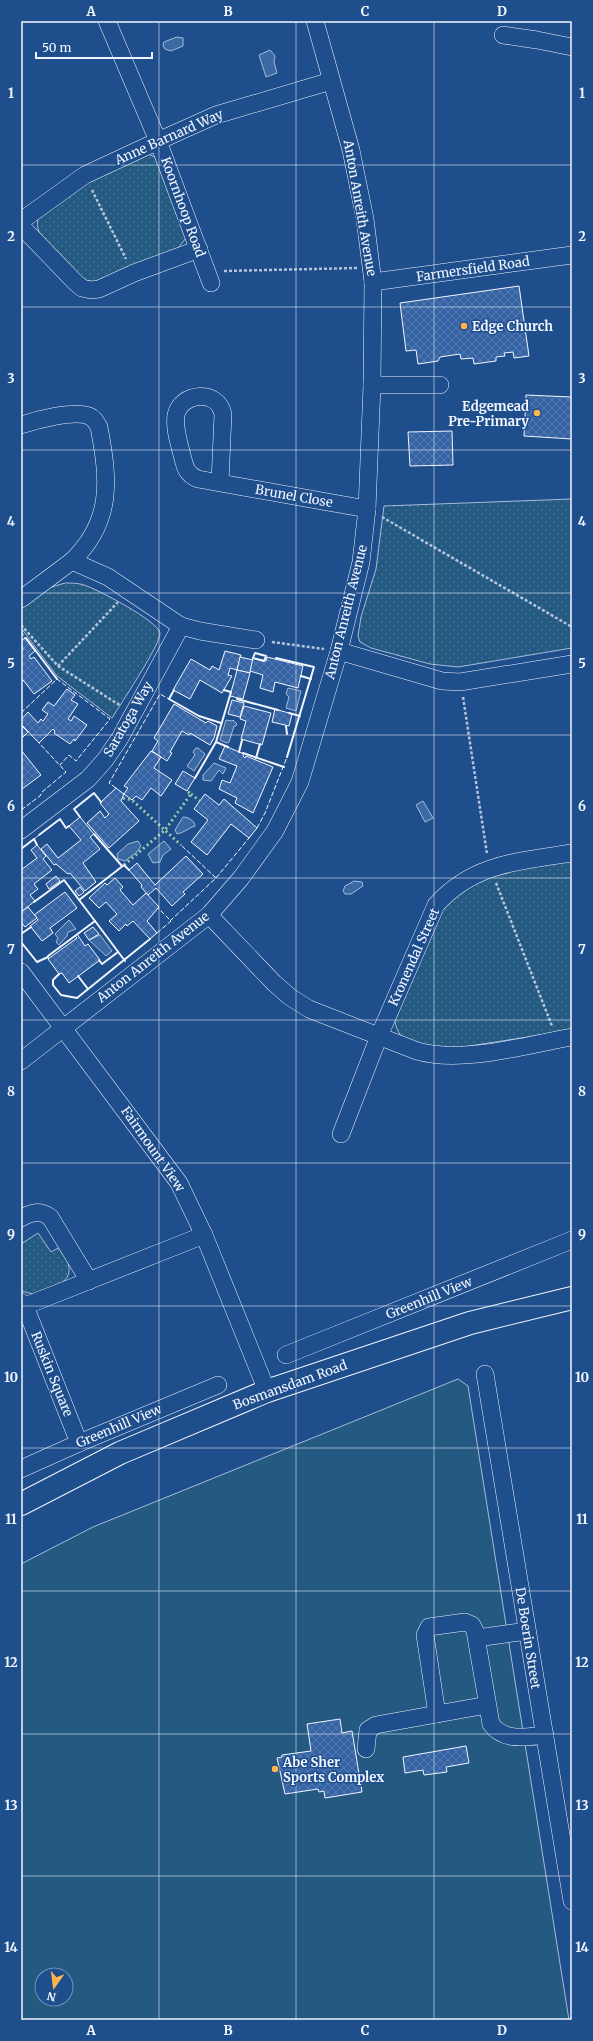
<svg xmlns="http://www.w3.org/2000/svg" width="593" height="2041" font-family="Merriweather,serif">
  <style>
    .green { fill: #245a82; stroke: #a8bbd7; fill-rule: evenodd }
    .park { fill: url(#park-dots); stroke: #a8bbd7 }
    .water { fill: #3b69a3; stroke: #a8bbd7 }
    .building { fill: url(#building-cross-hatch); stroke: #f2f6ff }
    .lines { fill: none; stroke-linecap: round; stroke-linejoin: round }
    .minor-casing { stroke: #f2f6ff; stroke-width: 18 }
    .major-casing { stroke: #f2f6ff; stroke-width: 24 }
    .path { stroke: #b3c4dc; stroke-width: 2.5; stroke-dasharray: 3 2; stroke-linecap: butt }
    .minor { stroke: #1f4e8c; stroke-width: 17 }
    .major { stroke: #1f4e8c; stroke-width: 22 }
    .hedge { stroke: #97c8a6; stroke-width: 3; stroke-dasharray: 2 3; stroke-linecap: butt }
    .fence { stroke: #f2f6ff; stroke-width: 1; stroke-dasharray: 5 2; stroke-linecap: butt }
    .wall { stroke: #f2f6ff; stroke-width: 2 }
    .grid { fill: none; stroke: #f2f6ff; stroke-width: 1; stroke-opacity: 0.55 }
    .poi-dot { fill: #ffb74d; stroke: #1f4e8c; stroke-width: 1.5 }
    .labels { text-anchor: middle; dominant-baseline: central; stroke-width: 3; stroke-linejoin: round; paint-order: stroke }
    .street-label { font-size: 13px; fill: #f2f6ff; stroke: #1f4e8c }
    .poi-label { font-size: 13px; font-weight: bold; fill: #f2f6ff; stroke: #1f4e8c; text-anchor: start }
    .neatline { fill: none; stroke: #f2f6ff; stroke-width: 1.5 }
    .grid-label { font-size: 13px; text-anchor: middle; font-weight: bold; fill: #f2f6ff }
  </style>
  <defs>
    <pattern id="park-dots" width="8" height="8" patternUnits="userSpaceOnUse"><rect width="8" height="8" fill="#245a82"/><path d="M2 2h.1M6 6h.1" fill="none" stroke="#447295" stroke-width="1.8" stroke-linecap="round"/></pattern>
    <pattern id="building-cross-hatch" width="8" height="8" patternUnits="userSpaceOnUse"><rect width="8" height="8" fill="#3563a3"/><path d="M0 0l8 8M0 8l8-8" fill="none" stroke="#537ab1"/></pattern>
  </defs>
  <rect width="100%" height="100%" fill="#1f4e8c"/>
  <path class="green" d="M458,1379l10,7 101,634h-548v-456l72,-37zM42,1975h24v24h-24z"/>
  <g class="park">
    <path d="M148,154l7,3 31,81 -8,10 -84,34 -10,-2 -44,-46c-3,-7 -4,-12 0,-18l47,-33z"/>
    <path d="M572,499v149l-114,19 -28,-3 -59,-16 -11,-6 -2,-6 3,-19 15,-48 8,-63z"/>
    <path d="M65,583c6,0 13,0 19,2 13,4 74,36 76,48 1,11 -40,72 -48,85l-55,-42 -36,-48v-20l24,-19z"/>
    <path d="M572,861v169l-128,20 -40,-11c-6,-6 -9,-12 -9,-21l43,-102c32,-46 83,-47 134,-55z"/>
    <path d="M38,1233l13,19 11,-6c17,37 2,36 -29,48l-12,-3v-47z"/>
  </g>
  <g class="water">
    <path d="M177,37l6,1v8l-12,5 -6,-2 -2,-3 1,-4z"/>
    <path d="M270,50l5,6 -1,6 3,11 -11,4 -7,-22z"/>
    <path d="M288,688l13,3 -5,20 -10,-3 3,-11 -3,-3z"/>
    <path d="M226,720l6,1 1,-1 4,4 -1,2h-2l-5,16 -2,1 -7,-3z"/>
    <path d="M196,748h2l7,6 -11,17 -7,-5 8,-11 -2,-3z"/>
    <path d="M214,763l12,5 -3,6 -4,-4 -8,11 -8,-1v-5z"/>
    <path d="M423,801l10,17 -8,4 -9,-17z"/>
    <path d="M183,817c5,0 12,4 12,9 -7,2 -11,7 -18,8l-2,-4z"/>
    <path d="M138,841l3,5 -4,6 -12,9 -7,-2 -1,-5 11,-10z"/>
    <path d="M164,841l7,8 -8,6 -3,7 -7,1 -5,-9z"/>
    <path d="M354,881l8,1 1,4 -12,8h-6l-2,-3 2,-5z"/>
    <path d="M69,920l7,9 -8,3 -1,4 -8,9 -3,-3 2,-4 -3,-4z"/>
    <path d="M100,935l12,16 -6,5 -17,-16z"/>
  </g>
  <g class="building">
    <path d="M519,286l10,70 -15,2 -1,-6 -9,1 1,3 -9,1v4l-22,3 -1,-6 -12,1 -1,-5 -20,3 -2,4 -20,3 -2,-14 -10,1 -6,-48z"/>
    <path d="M526,395l46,2v42l-48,-3z"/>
    <path d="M452,431l1,34 -43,1 -2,-34z"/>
    <path d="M25,638l10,13 -6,5 2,3 3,-2 18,24 -18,13 -11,-14 -2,2v-30l2,-2 -2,-9z"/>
    <path d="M225,651l16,4 -4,15 -7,-2 -2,7 4,1 -10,17 -22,-13 -10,19 -17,-9 18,-31 19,11 2,-4 7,4z"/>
    <path d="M240,657l13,3 -3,13 -13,-3z"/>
    <path d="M267,657l36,9 -5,22 -23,-6 -2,10 -13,-4 3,-13 -13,-4 3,-13 13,3z"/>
    <path d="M237,670l13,3 -7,26 -13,-3z"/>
    <path d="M67,689l8,6 -4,5 7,4 -10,15 3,2 3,-5 13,9 -12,16 -1,-2 -4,5 -16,-11 1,-2 -2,-2 -14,14 -18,-19v-4l7,-8 10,11 3,-4 2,2 5,-7 -6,-4 6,-8 6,4z"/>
    <path d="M232,700l12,3 -4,14 -12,-3z"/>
    <path d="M174,704l32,19 2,-2 9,5 -3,12 -4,7 -20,-12 -1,2 -7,-4 -12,21 2,1 -5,8 -15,-10 6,-10 -4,-3z"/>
    <path d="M244,706l27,7 -9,32 -21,-6 5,-18 -6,-2z"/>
    <path d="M275,709l17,5 -3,12 -17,-4z"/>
    <path d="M21,725l7,7 -7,7z"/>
    <path d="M225,746l19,8 -1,2 2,2 1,-2 27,11 -20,46 -18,-10 2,-5 -18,-9 3,-9 8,3 7,-17 -18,-7z"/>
    <path d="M21,750l20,25 -19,14 -1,-1z"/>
    <path d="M151,751l10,6 -7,11 18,12 -11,16 -10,-8 -9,12 -6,-4 -4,4 -8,-6 4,-6 -4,-2z"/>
    <path d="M183,771l12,7 -8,13 -12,-7z"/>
    <path d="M116,788l8,6 -3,7 18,20 -30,27 -22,-25 13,-12 5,7 4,-4 -9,-11z"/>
    <path d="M205,794l14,11 5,-6 33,29 -8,10 -18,-14 -24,31 -16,-13 17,-22 -14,-11z"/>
    <path d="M80,817l14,17 -4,3 10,12 -17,14 13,19 -11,9 -15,-18 -2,1 -12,-10 -2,1 -13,-16 6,-5 11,14 23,-18 -12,-14z"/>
    <path d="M37,845l9,11 -3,3 9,11 -18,14 4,5 -8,6 5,6 -14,11v-42l16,-12 -6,-8z"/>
    <path d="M186,856l17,18 -20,18 2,2 -13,12 -16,-18 -8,7 -7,-8 1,-2 -13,-15 8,-7 18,22z"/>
    <path d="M56,876l4,5 -11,8 -3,-5z"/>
    <path d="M115,878l8,9 -3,3 13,15 13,-12 13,14 -12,14 10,12 -7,6 -17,-18 -6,5 -1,-2 -7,7 -10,-10 8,-7 -11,-12 -7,6 -10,-10 16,-15 2,2z"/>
    <path d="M80,887l4,5 -5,4 -4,-5z"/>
    <path d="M65,892l12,16 -27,20 3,5 -11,8 -12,-15 8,-6 -4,-5z"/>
    <path d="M28,907l9,11 -12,9 -4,-5v-10z"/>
    <path d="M93,927l6,7 -10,6 -5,-7z"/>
    <path d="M77,934l8,12 3,-2 12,16 -31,23 -7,-10 -3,1 -11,-15 29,-21 -2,-2z"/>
    <path d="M340,1719l2,14 10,-2 10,61 -37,6 -1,-7 -5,1 -1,-3 -33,5 -8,-36 5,-1v-2l29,-4 -4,-27z"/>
    <path d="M466,1746l3,17 -23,4 1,5 -23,3 -1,-5 -18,3 -2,-16z"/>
  </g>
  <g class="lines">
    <defs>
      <g id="minor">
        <path d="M107,21l51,120 53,142"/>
        <path d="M503,35l34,5 35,7"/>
        <path d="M21,221l64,-46 73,-34 58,-26 115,-34"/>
        <path d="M21,226l54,56 7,6 9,2 8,-1 35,-16 65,-24"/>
        <path d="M373,282l199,-27"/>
        <path d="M372,385h68"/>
        <path d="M21,425c15,-5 52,-15 68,-9 5,2 7,6 10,11 10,53 14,94 -27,134"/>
        <path d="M220,482l3,-68c-5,-25 -42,-22 -47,1 -2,13 3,28 6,40 3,12 4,19 16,24l169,30"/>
        <path d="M21,599l51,-38 36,16 73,49 19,5 56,9"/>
        <path d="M339,651l103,30 18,1 112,-18"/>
        <path d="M21,830l67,-51 17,-19 15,-22 61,-112"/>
        <path d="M209,915l65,68 16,14 19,12 108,42c45,13 109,-6 155,-14"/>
        <path d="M21,972l158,211 25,52 63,156"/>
        <path d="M21,1061l188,-146 32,-37 34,-47 25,-49 39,-131 22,-89 6,-53 5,-124 1,-103 -8,-63 -14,-69 -36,-129"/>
        <path d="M341,1134l38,-98 57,-131c37,-42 84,-44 136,-52"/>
        <path d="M21,1218c11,-6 18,-8 29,-1l39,64"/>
        <path d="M21,1302l4,4 54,137"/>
        <path d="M25,1306l179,-71"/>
        <path d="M286,1355l286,-115"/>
        <path d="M485,1374l87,527"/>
        <path d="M21,1469l58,-26 139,-58"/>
        <path d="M477,1638l50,-7"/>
        <path d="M437,1714l-12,-79 4,-8 36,-5 7,3 3,6 16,93c13,18 35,13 54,11"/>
        <path d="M366,1749l2,-19 8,-5 111,-20"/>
      </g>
      <path id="major" d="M21,1504l99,-51 147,-62 203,-68 102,-25"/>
    </defs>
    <use href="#minor" class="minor-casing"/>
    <use href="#major" class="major-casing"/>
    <g class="path">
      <path d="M92,190l34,69"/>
      <path d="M224,271l133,-3"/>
      <path d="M382,517l190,110"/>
      <path d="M21,625l37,41 63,40"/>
      <path d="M272,642l52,7"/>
      <path d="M58,666l60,-64"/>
      <path d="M463,697l24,157"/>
      <path d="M496,883l56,143"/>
    </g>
    <use href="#minor" class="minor"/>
    <use href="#major" class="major"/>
    <g class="hedge">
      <path d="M191,794l9,7"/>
      <path d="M123,798l9,2 49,45"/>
      <path d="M124,865l41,-35 26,-36 -4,-3"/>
    </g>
    <g class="fence">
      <path d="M21,631l4,7"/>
      <path d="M21,713l36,-34 53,40 -34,42 -7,-6 -9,10"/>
      <path d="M116,788l-7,-5 51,-89 9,5"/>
      <path d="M21,810l19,-14 2,-4 24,-20 -27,-29"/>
      <path d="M257,828l8,-15 22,-56"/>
      <path d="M34,839l5,-4"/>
      <path d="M216,878l33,-40"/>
      <path d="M170,921l46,-43 -35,-33"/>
      <path d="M157,933l14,-12 -13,-13"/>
    </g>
    <g class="wall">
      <path d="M26,638l31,41"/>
      <path d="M255,653l11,3 -2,5 -11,-3z"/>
      <path d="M276,658l38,9 -27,90"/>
      <path d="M301,676l10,3"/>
      <path d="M174,690l-5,9 30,17 22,7"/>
      <path d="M237,699l41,11"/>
      <path d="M289,713l11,3"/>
      <path d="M286,726l1,8"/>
      <path d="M216,742l15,-50 -7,-2"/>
      <path d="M239,752l3,-12"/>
      <path d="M243,753l41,14"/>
      <path d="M256,758l4,-14"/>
      <path d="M195,778l21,-36 12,5"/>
      <path d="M80,817l-6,-8 20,-16 7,9"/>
      <path d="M94,834l28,32"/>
      <path d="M39,835l21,-16 6,9 3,-2"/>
      <path d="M21,849l13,-10 3,6"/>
      <path d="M79,900l45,-35 5,5"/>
      <path d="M34,902l30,-22 31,41 -47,35"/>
      <path d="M95,921l30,40"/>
      <path d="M21,934l10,-7"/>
      <path d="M21,942l16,20 11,-5"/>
      <path d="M99,960l3,4 16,-12"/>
      <path d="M59,974l-6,6v5l8,10 16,3 73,-59"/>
      <path d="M78,976l10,13"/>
    </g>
  </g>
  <path class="grid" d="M159,21v1999M296,21v1999M434,21v1999M21,165h551M21,307h551M21,450h551M21,593h551M21,735h551M21,878h551M21,1020h551M21,1163h551M21,1306h551M21,1448h551M21,1591h551M21,1734h551M21,1876h551"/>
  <g class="poi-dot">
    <circle cx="464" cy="326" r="4"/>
    <circle cx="537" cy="413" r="4"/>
    <circle cx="275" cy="1769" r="4"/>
  </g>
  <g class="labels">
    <g class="street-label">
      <text transform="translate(169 137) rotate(-24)">Anne Barnard Way</text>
      <text transform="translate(183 207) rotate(70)">Koornhoop Road</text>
      <text transform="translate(360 208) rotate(80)">Anton Anreith Avenue</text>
      <text transform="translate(473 269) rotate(-8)">Farmersfield Road</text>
      <text transform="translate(294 496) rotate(10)">Brunel Close</text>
      <text transform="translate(346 612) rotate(-76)">Anton Anreith Avenue</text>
      <text transform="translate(128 719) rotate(-60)">Saratoga Way</text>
      <text transform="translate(153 957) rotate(-38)">Anton Anreith Avenue</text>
      <text transform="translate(414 957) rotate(-66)">Kronendal Street</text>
      <text transform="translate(153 1149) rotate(55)">Fairmount View</text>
      <text transform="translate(429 1298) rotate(-22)">Greenhill View</text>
      <text transform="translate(52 1374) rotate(68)">Ruskin Square</text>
      <text transform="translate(290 1385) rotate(-20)">Bosmansdam Road</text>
      <text transform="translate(119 1426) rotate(-23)">Greenhill View</text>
      <text transform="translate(528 1638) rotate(81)">De Boerin Street</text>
    </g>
    <g class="poi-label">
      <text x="472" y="326">Edge Church</text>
      <text x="529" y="406" text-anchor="end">Edgemead<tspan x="529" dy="15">Pre-Primary</tspan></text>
      <text x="283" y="1762">Abe Sher<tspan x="283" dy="15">Sports Complex</tspan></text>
    </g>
  </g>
  <rect width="593" height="2041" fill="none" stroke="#1f4e8c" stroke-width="44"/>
  <g transform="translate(54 1987) rotate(194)"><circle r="19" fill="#1f4e8c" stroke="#7391ba"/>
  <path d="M0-3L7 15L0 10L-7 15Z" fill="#ffb74d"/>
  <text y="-6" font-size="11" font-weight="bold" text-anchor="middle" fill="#f2f6ff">N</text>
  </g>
  <path d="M36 52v6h116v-6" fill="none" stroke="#f2f6ff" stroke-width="2"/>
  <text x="42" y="52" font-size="12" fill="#f2f6ff" stroke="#1f4e8c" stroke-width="3" paint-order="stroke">50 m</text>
  <rect x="22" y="22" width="549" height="1997" class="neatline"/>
  <g class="grid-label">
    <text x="91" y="16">A</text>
    <text x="228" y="16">B</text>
    <text x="365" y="16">C</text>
    <text x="502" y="16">D</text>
    <text x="11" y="98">1</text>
    <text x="582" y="98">1</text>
    <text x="11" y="241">2</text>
    <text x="582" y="241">2</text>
    <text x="11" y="383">3</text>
    <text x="582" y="383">3</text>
    <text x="11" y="526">4</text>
    <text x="582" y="526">4</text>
    <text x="11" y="668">5</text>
    <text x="582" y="668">5</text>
    <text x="11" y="811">6</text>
    <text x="582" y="811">6</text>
    <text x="11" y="954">7</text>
    <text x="582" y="954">7</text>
    <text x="11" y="1096">8</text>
    <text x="582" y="1096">8</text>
    <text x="11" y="1239">9</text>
    <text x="582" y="1239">9</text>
    <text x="11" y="1382">10</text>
    <text x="582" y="1382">10</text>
    <text x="11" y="1524">11</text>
    <text x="582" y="1524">11</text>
    <text x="11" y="1667">12</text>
    <text x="582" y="1667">12</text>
    <text x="11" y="1810">13</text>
    <text x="582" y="1810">13</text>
    <text x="11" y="1952">14</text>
    <text x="582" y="1952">14</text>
    <text x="91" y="2035">A</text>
    <text x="228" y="2035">B</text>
    <text x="365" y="2035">C</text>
    <text x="502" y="2035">D</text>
  </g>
</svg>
